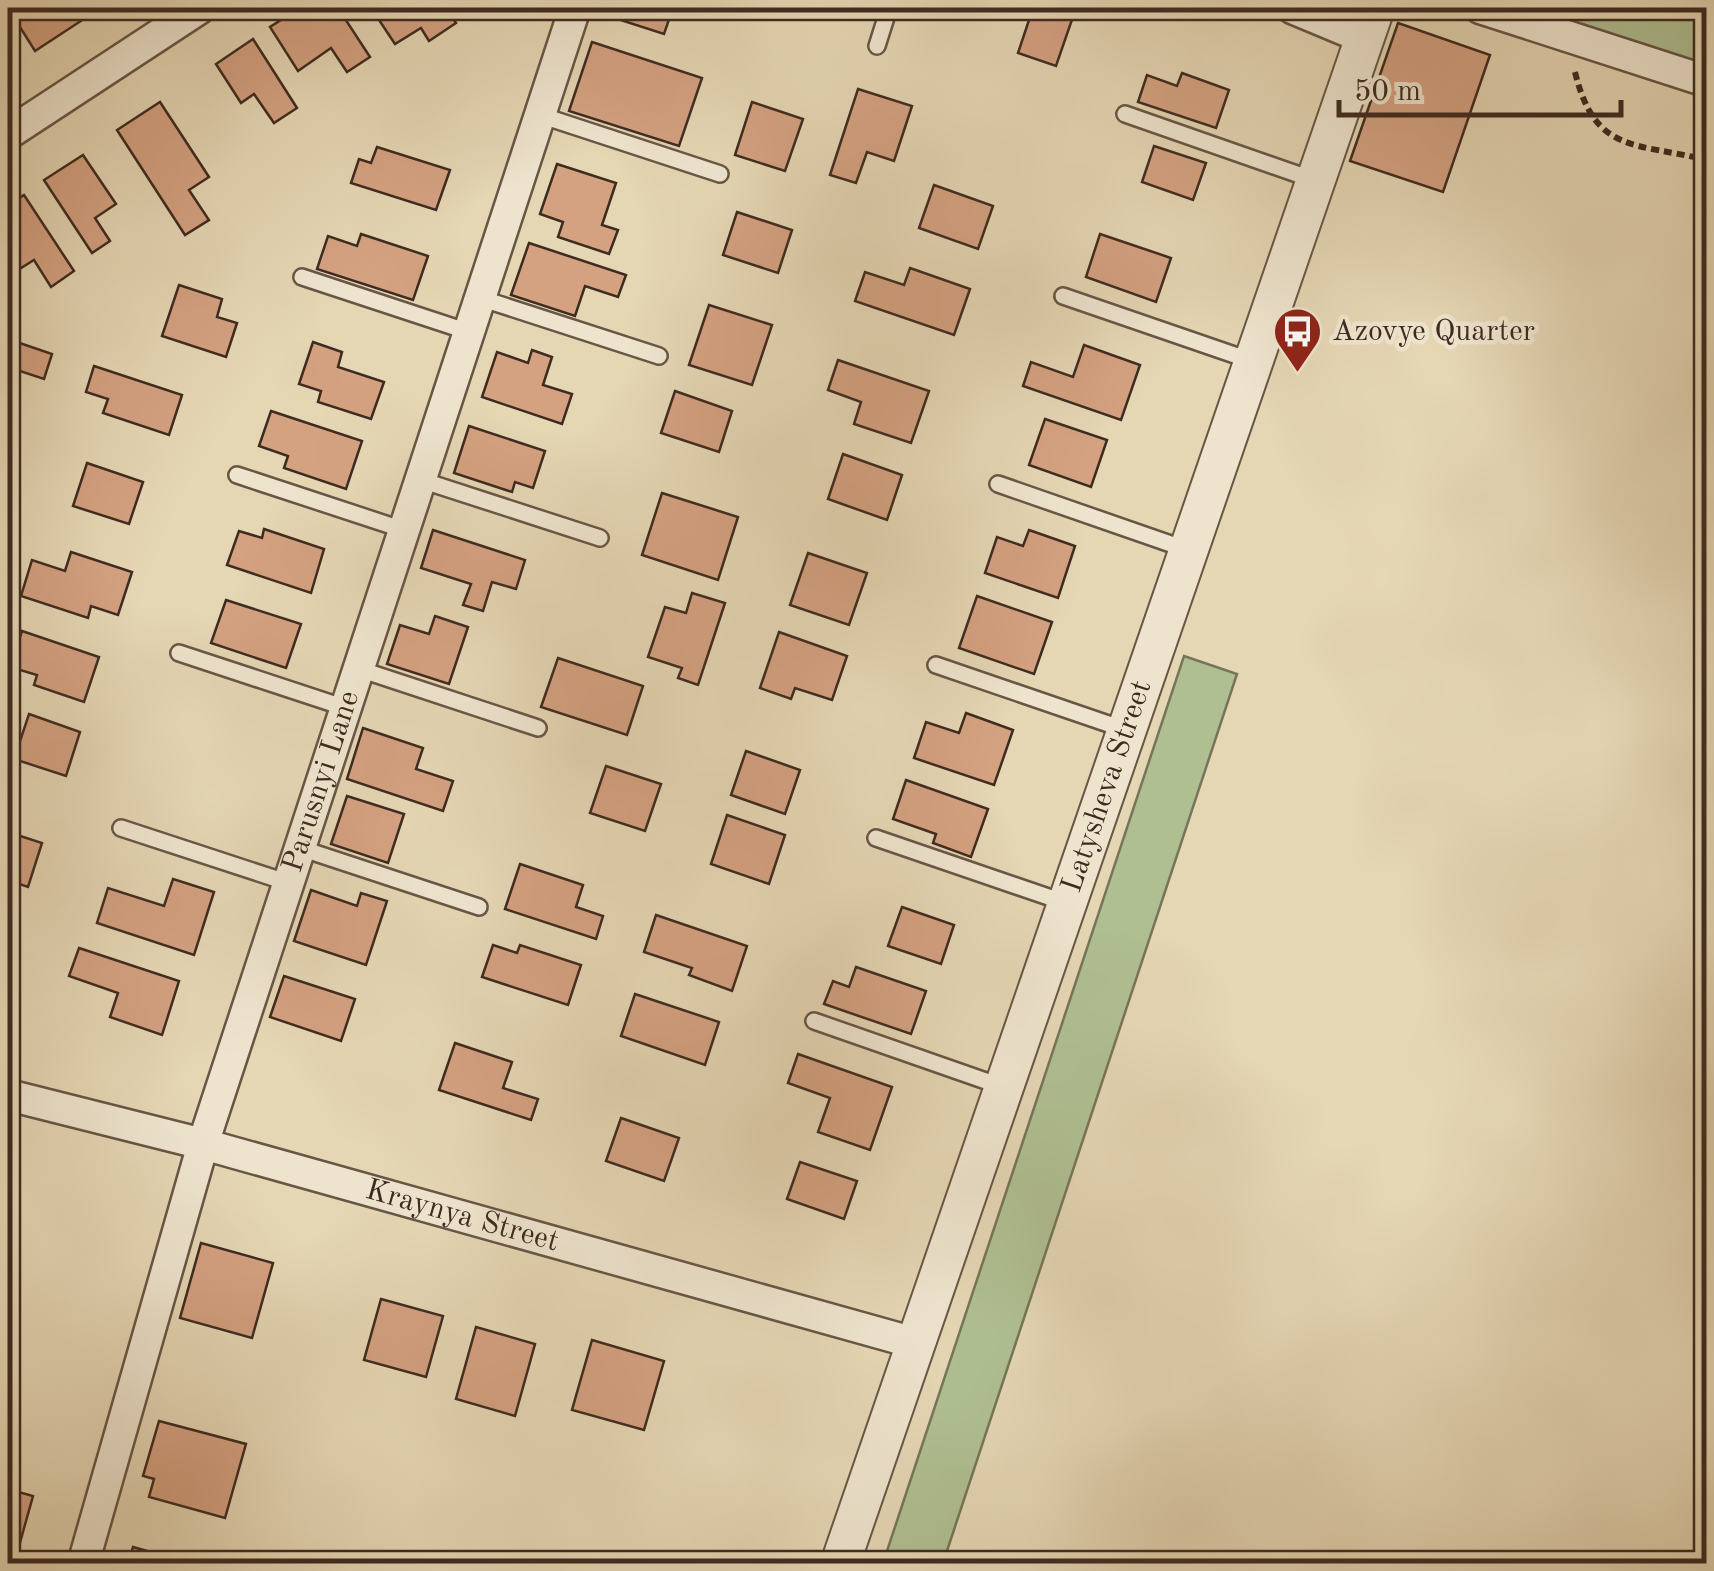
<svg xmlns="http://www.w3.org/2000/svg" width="1714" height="1571" font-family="'Old Standard TT',serif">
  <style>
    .green { fill: #afbf92; stroke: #767559; stroke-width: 2.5 }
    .building { fill: #d4a181; stroke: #3e2b20; stroke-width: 2.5 }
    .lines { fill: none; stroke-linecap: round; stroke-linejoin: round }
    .service-casing { stroke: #685645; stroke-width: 20 }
    .minor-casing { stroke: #685645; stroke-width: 35 }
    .tertiary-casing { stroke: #685645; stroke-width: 42 }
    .path { stroke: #3e2b20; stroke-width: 6; stroke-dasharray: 8 5; stroke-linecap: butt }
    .service { stroke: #eee4ce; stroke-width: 15 }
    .minor { stroke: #eee4ce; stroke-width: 30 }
    .tertiary { stroke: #eee4ce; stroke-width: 38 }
    .labels { text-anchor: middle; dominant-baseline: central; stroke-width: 9; stroke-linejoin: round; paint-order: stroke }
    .poi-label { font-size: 30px; fill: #3e2b20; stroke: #eee4ce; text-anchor: start }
    .street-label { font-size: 30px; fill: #3e2b20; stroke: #eee4ce }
  </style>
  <rect width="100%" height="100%" fill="#e5d6b4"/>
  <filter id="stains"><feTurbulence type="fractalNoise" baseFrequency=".002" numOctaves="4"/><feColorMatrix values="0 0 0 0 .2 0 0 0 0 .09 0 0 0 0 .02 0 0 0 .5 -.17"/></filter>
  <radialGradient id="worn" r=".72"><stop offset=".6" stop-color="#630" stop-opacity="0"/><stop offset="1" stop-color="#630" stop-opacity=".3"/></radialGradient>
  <g class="green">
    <path d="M1520,8h186v60z"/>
    <path d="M1184,656l53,18 -294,889h-60z"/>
  </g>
  <g class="building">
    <path d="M8,8h73l6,9 -52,34z"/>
    <path d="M300,8h15l5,7 18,-7 32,49 -23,15 -16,-24 -33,23 -28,-44z"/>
    <path d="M371,8h74l11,15 -27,18 -8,-13 -26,16z"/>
    <path d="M611,8h62l-9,26 -56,-18z"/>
    <path d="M1033,8h43l-20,58 -38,-13z"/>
    <path d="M1398,23l92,32 -47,137 -93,-31z"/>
    <path d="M253,39l44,69 -23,15 -20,-29 -13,9 -25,-39z"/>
    <path d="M592,42l110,36 -23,68 -110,-35z"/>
    <path d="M1182,73l47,17 -13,38 -78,-26 9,-27 30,11z"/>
    <path d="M858,89l54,17 -18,55 -27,-9 -11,31 -26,-8z"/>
    <path d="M160,102l49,75 -20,13 20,30 -24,15 -68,-105z"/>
    <path d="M752,102l51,17 -18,52 -50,-16z"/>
    <path d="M1154,146l52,17 -13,37 -51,-18z"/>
    <path d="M377,147l73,23 -14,40 -85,-27 8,-24 12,4z"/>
    <path d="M83,155l33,49 -21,14 15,23 -18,12 -48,-73z"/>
    <path d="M557,164l59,19 -14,42 16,5 -9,24 -51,-17 5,-15 -23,-8z"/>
    <path d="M934,185l59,21 -15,43 -59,-21z"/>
    <path d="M24,195l50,76 -23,16 -17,-27 -21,13 -5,-8v-59z"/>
    <path d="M737,212l55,18 -14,43 -55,-18z"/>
    <path d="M361,234l67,22 -15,44 -96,-31 11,-33 29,10z"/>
    <path d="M1100,234l71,24 -15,44 -70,-25z"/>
    <path d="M529,243l97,32 -8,22 -33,-11 -10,30 -64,-21z"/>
    <path d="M910,268l60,21 -16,46 -99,-34 10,-29 39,13z"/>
    <path d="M179,285l43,14 -5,18 20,6 -11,34 -64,-21z"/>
    <path d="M709,305l63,20 -20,60 -63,-20z"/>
    <path d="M8,339l44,15 -8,25 -33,-11 -3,12z"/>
    <path d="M313,342l29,10 -4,15 46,15 -13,37 -53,-17 3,-11 -22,-7z"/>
    <path d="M1084,345l56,20 -19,55 -98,-34 8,-24 42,15z"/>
    <path d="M532,350l20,7 -9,28 29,9 -10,30 -80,-27 15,-45 31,11z"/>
    <path d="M838,360l91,31 -18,52 -57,-19 7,-22 -33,-12z"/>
    <path d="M94,366l88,29 -13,40 -66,-22 5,-14 -22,-7z"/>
    <path d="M675,391l57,20 -13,41 -58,-19z"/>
    <path d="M271,411l91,30 -16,48 -62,-21 4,-12 -29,-10z"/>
    <path d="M1045,419l62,21 -16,47 -62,-22z"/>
    <path d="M469,426l76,25 -12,37 -18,-6 -3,10 -58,-19z"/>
    <path d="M843,454l59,21 -15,45 -59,-21z"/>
    <path d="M87,463l56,19 -14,42 -56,-18z"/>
    <path d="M662,493l76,24 -20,63 -76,-25z"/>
    <path d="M264,529l60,20 -13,44 -84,-28 12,-34 23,7z"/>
    <path d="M433,530l92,30 -9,29 -24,-7 -9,29 -20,-6 8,-21 -50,-16z"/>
    <path d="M1029,530l46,16 -17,52 -73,-25 12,-36 26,9z"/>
    <path d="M71,552l61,20 -14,43 -27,-9 -3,12 -67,-22 11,-36 33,11z"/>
    <path d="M808,553l59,20 -18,52 -59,-20z"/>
    <path d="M692,593l33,10 -27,82 -20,-7 4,-10 -34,-11 17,-50 21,6z"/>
    <path d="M977,596l75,26 -18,52 -75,-26z"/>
    <path d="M226,600l75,24 -15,44 -75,-25z"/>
    <path d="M435,616l33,11 -19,57 -62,-20 13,-39 29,9z"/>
    <path d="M22,631l77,26 -15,45 -50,-17 3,-10 -27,-8z"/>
    <path d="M779,632l68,24 -15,44 -37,-12 -4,11 -31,-11z"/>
    <path d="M558,658l85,28 -16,49 -86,-28z"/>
    <path d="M966,713l47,17 -19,55 -80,-27 12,-36 33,11z"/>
    <path d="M29,714l51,18 -14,44 -52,-17z"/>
    <path d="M363,728l60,20 -7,21 37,12 -10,30 -96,-32z"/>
    <path d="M746,751l54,19 -15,44 -54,-19z"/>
    <path d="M606,766l55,18 -16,47 -55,-18z"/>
    <path d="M906,780l82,29 -17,48 -38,-14 3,-9 -43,-15z"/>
    <path d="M347,796l57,18 -16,49 -57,-19z"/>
    <path d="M727,815l58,20 -16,49 -58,-20z"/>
    <path d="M8,832l34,11 -14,44 -20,-7z"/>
    <path d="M520,864l63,21 -7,22 27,9 -7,23 -91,-30z"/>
    <path d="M173,879l41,13 -20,63 -97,-32 11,-35 56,18z"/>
    <path d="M311,890l46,16 4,-13 26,8 -21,64 -72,-24z"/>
    <path d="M902,907l52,18 -13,39 -53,-18z"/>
    <path d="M656,915l91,31 -15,45 -43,-16 3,-7 -48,-16z"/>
    <path d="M493,945l24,8 3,-8 61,20 -13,40 -86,-28z"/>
    <path d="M79,948l100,33 -17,54 -52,-18 8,-24 -49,-17z"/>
    <path d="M856,967l70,24 -15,43 -87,-30 9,-23 16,6z"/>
    <path d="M284,976l71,23 -14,42 -71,-24z"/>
    <path d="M635,994l84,28 -14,43 -84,-29z"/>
    <path d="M455,1043l57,19 -9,26 35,11 -7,21 -92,-30z"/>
    <path d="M798,1054l94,33 -22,63 -52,-18 12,-34 -42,-15z"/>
    <path d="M621,1118l58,20 -15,43 -58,-20z"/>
    <path d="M800,1162l57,19 -13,38 -57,-20z"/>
    <path d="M201,1243l72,20 -21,75 -72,-20z"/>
    <path d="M381,1299l62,17 -17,61 -62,-17z"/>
    <path d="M476,1327l59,17 -20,72 -59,-17z"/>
    <path d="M592,1340l72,21 -20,69 -72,-20z"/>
    <path d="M159,1421l87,23 -21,74 -76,-21 5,-18 -11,-3z"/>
    <path d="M8,1489l25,7 -19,68h-6z"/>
    <path d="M133,1547l61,17h-66z"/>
  </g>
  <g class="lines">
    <defs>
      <g id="service">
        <path d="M877,46l12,-38"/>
        <path d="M1125,114l189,66"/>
        <path d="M540,115l180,59"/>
        <path d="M302,277l167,55"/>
        <path d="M1063,296l189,65"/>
        <path d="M480,298l179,58"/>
        <path d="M237,475l167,55"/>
        <path d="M421,480l179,58"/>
        <path d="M998,484l190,66"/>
        <path d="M179,653l167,55"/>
        <path d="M936,665l190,65"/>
        <path d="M359,669l179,59"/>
        <path d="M121,828l168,55"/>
        <path d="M876,838l190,65"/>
        <path d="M300,848l179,59"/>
        <path d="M814,1021l189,66"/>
      </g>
      <g id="minor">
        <path d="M1292,8l72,30"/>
        <path d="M1480,8l226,73"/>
        <path d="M8,134l192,-126"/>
        <path id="s1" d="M8,1095l195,49 712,199"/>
        <path id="s2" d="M83,1564l120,-420 372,-1136"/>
      </g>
      <g id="tertiary">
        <path id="s3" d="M840,1564l535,-1556"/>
      </g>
    </defs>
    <use href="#service" class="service-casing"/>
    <use href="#minor" class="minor-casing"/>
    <use href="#tertiary" class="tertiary-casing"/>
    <path class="path" d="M1575,72c20,83 61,70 131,88"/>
    <use href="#service" class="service"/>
    <use href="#minor" class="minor"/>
    <use href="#tertiary" class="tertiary"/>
  </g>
  <defs>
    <symbol id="bus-pin" viewBox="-11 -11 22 30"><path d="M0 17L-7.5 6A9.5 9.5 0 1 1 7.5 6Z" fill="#8f2418" stroke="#eee4ce"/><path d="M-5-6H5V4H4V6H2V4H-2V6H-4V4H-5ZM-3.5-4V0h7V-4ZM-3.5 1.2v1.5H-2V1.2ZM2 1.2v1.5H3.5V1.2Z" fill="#fff"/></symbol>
  </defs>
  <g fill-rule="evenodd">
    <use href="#bus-pin" x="1270" y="304" width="55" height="75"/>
  </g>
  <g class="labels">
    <g class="poi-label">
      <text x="1332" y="332">Azovye Quarter</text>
    </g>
    <g class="street-label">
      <text stroke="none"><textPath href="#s2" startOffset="818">Parusnyi Lane</textPath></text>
      <text stroke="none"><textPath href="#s3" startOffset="822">Latysheva Street</textPath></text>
      <text stroke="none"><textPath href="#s1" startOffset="470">Kraynya Street</textPath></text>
    </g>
  </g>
  <rect width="1714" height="1571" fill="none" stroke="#e5d6b4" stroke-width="40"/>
  <rect x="10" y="10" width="1694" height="1551" fill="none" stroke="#3e2b20" stroke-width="5"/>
  <rect x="20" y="20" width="1674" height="1531" fill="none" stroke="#3e2b20" stroke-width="2.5"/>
  <path d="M1339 100v15h282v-15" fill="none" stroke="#3e2b20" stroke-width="5"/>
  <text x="1354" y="100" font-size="30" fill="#3e2b20" stroke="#eee4ce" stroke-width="8" paint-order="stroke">50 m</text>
  <rect width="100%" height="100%" filter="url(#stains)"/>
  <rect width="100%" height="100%" fill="url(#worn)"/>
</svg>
